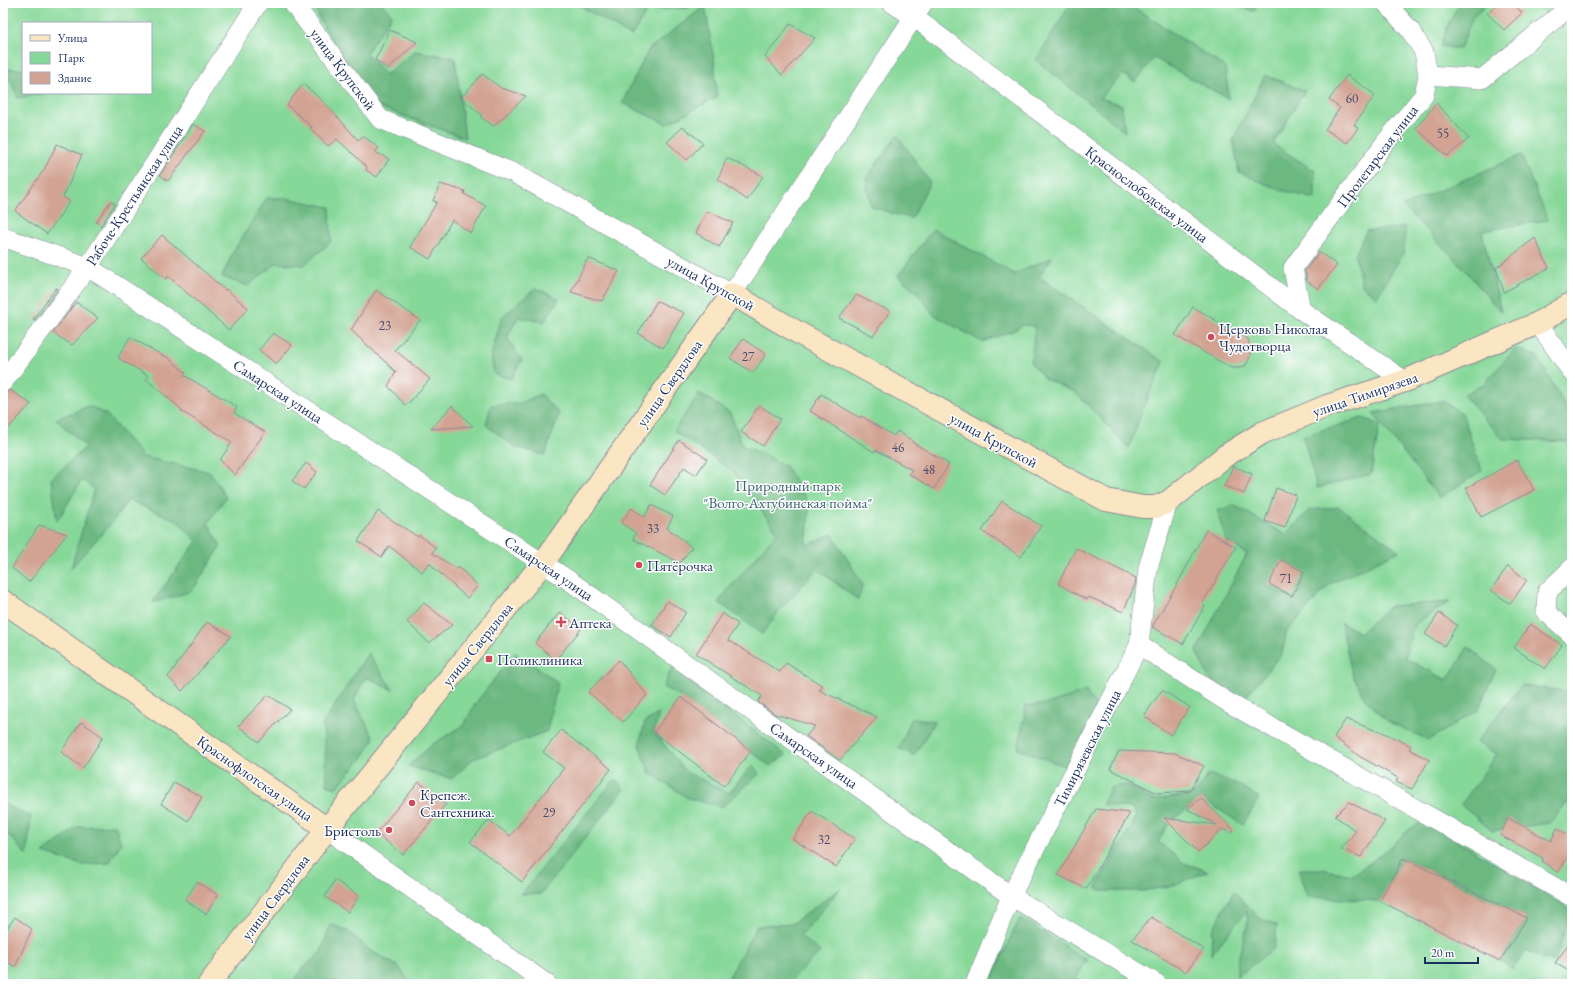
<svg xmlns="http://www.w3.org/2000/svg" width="1575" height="987" font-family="'EB Garamond',serif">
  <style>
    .green { fill: #86d899; stroke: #50847c; fill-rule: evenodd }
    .forest { fill: #6cb881; stroke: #447470 }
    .building { fill: #d2a392 }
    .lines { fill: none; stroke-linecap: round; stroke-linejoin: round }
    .street-casing { stroke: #888a96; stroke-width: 20 }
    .secondary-casing { stroke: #888a96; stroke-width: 24 }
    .street { stroke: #fff; stroke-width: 19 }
    .secondary { stroke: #fbe6c3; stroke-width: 22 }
    .poi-dot { fill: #d1495b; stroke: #fff; stroke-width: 1.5 }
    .labels { text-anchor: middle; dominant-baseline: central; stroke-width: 3; stroke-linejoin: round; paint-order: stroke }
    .number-label { font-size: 13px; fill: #494c6b }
    .street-label { font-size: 15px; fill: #1b2f5e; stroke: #fff }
    .poi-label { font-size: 15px; fill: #1b2f5e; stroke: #fff; text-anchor: start }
    .park-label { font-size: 15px; fill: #3b6270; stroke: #fff }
  </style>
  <rect width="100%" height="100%" fill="#fff"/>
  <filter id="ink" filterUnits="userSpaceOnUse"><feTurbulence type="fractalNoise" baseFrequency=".025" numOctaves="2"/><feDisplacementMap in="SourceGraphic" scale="8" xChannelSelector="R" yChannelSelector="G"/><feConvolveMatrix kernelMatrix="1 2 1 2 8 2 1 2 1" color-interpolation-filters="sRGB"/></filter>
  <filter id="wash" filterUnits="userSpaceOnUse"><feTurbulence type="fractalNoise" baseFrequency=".012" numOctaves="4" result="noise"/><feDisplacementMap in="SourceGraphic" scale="16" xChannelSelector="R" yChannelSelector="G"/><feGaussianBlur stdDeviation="0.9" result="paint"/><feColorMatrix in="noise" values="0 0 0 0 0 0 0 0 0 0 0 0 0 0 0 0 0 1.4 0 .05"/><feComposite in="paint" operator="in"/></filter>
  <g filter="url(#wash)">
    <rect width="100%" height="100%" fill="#f5e6cf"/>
    <path class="green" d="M3,3h1569v981h-1569zM23,23h128v70h-128z"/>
    <g class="forest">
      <path d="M314,3h67l11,12 -26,38 20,22 29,-24 40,7 10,80 -97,-35 -49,-85z"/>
      <path d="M575,3h114l-1,5 -40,2 -17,26z"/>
      <path d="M1071,3h56l98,64 4,32 -75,-41 -19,24 -12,-8 -23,24 22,7 3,27 -89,-72z"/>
      <path d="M1229,3h29l-4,8z"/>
      <path d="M1460,3h28l-15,14 -13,32 -20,-3 9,-24z"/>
      <path d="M1529,3h31l-14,9z"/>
      <path d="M705,6l9,53 3,38 -50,27 -45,-21 27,-54z"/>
      <path d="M5,69h18v24h25l-30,5z"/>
      <path d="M1265,75l40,16 -32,53 42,27v28l-38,-10 -38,-17 -6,-32z"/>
      <path d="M897,135l33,47 -18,36 -19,-4 -22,-8 -5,-27z"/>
      <path d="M1521,155l27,65 -66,11 19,81 -43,-50 -55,-56z"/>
      <path d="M267,198h19l44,9 1,35 -27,23 -28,-2 -28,23 -26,-9 11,-25z"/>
      <path d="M1405,227l-1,25 -27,45 -15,-11 -7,-31 11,-24z"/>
      <path d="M933,229l82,45 37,-17 -13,20 125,85 -21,46 -14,40 -54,-56 -30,-13 -14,-16 4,-37 -13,-1 -7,5 -33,12 -49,-28 -16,-22 -19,-16z"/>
      <path d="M536,288l23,11 -15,23 -26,-5 -11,21 15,22 -11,19 -17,-5 -3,-19 11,-38z"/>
      <path d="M1515,349l22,7 35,62v24l-69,-3 -40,-44 21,-11z"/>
      <path d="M699,393l31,20 13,33 19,7 23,13 25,38 -4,42 26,-12 31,51 -5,15 -41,-31 -37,41 -18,24 -44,-32 59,-70 -44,-61 -59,-40z"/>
      <path d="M541,394l18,20 -14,41 -30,-8 -29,-22 5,-20 29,-2z"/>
      <path d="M1442,401l20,12 20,58 -43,27 -66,-85z"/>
      <path d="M89,406l18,9 36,42 67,15 16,25 -18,26 13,23 -29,45 -40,12 45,-62 -21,-21 -48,-20 -14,20 -43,48 23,-79 -12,-9 -25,41 -6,-42 35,-32 -30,-28z"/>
      <path d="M1362,418l18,6 -9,50 -54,14 -14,-52z"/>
      <path d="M1234,505l52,30 23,-25 30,-3 60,44 -69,33 -43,47 -5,22 -40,48 -28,-14 -18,-35 51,-98 -21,-13 -9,-30z"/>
      <path d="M1450,602l-36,22 -9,34 42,22 21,-33 28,22 -18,41 -49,30 -40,-18 -24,-23 -13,-25 -11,-51 19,10 30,-27z"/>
      <path d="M368,653l25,37 -27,-13 -12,23 20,39 -12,19 -26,30 -9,-3 -4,-61z"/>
      <path d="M515,653l43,29 -11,49 -74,28 -21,20 -44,-13 25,-22 31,-19 11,-21z"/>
      <path d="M672,668l114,87 -16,11 -89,-69 -18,-10z"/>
      <path d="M1522,685l50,7v106l-23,25 -57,8 -31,-26 36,-51 -21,-12z"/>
      <path d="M1086,691l10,16 -26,61 -52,-19 8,-43 21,-2z"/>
      <path d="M659,713l-5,19 32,40 43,21 24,-28 6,9 -37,33 -34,-9 -38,-25 -11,-28 6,-23z"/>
      <path d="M912,718l23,3 -21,35 -15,-8z"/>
      <path d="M1209,774l33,13 17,11 -16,27 -42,-27 -32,25 -11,19 26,21 24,8 -34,14 -31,6h-41l-6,-4 40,-69 -3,-10 -31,-3 9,-18 17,-2 24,15 43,-6z"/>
      <path d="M615,779l9,10 -83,105h-20z"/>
      <path d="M3,804l28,12 -4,40 -16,-19 -8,-5z"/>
      <path d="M1424,820l147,90 -16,53 -29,-13 -13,19 -13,-8 27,-43 -124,-60 -23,43 -73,-4 -9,-28h23l32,6 34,-25 23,-21z"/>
      <path d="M115,825l6,18 -12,20 -27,2 -39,-12 34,-26z"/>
      <path d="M841,888l-41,48 20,16 -33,32h-62l32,-58 36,-3z"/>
      <path d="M1234,891l25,27 18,7 -3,23 -37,29v-14l11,-40 -2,-12 -35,44 1,-24z"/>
      <path d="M1020,918l67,42 -14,24h-84z"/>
      <path d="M331,924l18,8 22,19 28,16 12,17h-118l8,-14 20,-18z"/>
    </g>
    <g id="blocks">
      <g class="building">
        <path d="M1498,3h15l9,10 -18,17 -17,-17z"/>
        <path d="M790,24l25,14 -33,37 -17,-18z"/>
        <path d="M390,30l27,12 -29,27 -13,-9z"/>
        <path d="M482,74l19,14 25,8 -32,30 -14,-9 2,-2 -21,-17z"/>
        <path d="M1347,75l28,20 -21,30 4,3 -11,15 -22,-14 15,-21 -11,-8z"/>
        <path d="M303,84l21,18 34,38 5,-4 16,12 -4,4 14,7 -12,18 -11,-7 1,-3 -30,-28 -9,7 -18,-18 2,-1 -25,-22z"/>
        <path d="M1436,103l33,36 -22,17 -31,-28z"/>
        <path d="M193,124l12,7 -37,50 -8,-6z"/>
        <path d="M683,127l20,16 -16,17 -20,-18z"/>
        <path d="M57,144l25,11 -19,42 7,4 -23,33 -32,-23 29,-41z"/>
        <path d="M727,158l36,18 -16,24 -29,-21z"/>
        <path d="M440,184l25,7 -1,3 22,12 -15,27 -19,-13 -22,39 -20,-12 27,-45 -4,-1z"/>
        <path d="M111,201l4,3 -14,22 -5,-4z"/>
        <path d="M707,211l26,12 -14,24 -23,-14z"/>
        <path d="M162,235l63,55 1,-1 22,19 -19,22 -61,-54 -2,3 -25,-21z"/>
        <path d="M1535,238l14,30 -45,24 -8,-24z"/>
        <path d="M1319,252l18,13 -19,24 -11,-8 -2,-10z"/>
        <path d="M588,258l31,13 -17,30 -31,-9z"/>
        <path d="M56,288l2,1 -23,31 -2,-1z"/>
        <path d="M376,290l44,30 -25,30 35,29 -24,27 -18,-20 8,-14 -45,-42z"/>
        <path d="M856,295l34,16 -17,25 -34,-18z"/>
        <path d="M657,301l27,12 -21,35 -25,-15z"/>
        <path d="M76,302l22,16 -26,27 -19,-12z"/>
        <path d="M1193,307l55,32 3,10 -1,8 -4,8 -6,3h-9l-56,-33z"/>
        <path d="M273,333l19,12 -16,19 -17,-14z"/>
        <path d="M130,337l35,20 1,-1 20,17 -2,2 53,32 -3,6 31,19 -30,43 -15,-15 12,-18 -51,-31 1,-1 -36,-31 3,-3 -31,-18z"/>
        <path d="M743,339l23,15 -13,19 -23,-15z"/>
        <path d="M10,390l21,14 -28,30v-41z"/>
        <path d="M821,394l39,24 1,-2 33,20 3,-5 16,10 -1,1 37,22 -15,25 -25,-15 3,-4 -36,-20 -2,2 -64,-41z"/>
        <path d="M759,405l21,14 -17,27 -22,-14z"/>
        <path d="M452,406l21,20 -42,3z"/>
        <path d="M679,440l28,19 -11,16 -12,-8 -19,28 -15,-10z"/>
        <path d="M1517,460l17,30 -53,27 -15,-29z"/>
        <path d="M306,463l11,9 -13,17 -12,-8z"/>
        <path d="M1233,466l19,8 -8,20 -20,-8z"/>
        <path d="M1276,488l20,7 -11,33 -20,-7z"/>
        <path d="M1002,501l39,25 -20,31 -39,-26z"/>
        <path d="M651,505l22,11 -6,12 25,19 -12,16 -47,-24 3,-6 -15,-10 10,-15 14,9z"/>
        <path d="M378,511l40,26 1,-2 17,13 -4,5 25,16 2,-2 19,19 -11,12 -38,-35 -7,9 -33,-26 -7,11 -24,-16z"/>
        <path d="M39,525l28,9 -38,48 -17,-14z"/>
        <path d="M1206,530l30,17 -34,57 3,2 -22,38 -31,-17 27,-46z"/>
        <path d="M1076,548l60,30 -1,7 -12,27 -34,-15 -2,3 -29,-16z"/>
        <path d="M1281,560l23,12 -12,24 -23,-12z"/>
        <path d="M1508,566l19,14 -17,24 -19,-14z"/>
        <path d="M667,601l19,11 -15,25 -19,-12z"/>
        <path d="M424,603l28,22 -23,18 -22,-21z"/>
        <path d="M560,612l21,17 -25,31 -21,-17z"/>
        <path d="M722,613l16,11 -10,16 52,32 6,-9 37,23 -4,4 58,27 -37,43 -34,-24 9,-10 -40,-12 -17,-12 4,-6 -66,-42z"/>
        <path d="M1439,613l18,12 -13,21 -19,-12z"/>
        <path d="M207,622l24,14 -49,55 -14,-14z"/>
        <path d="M1530,624l32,21 -17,24 -31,-21z"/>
        <path d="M619,660l28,35 -24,27 -35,-30z"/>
        <path d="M1162,690l28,17 -19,28 -27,-19z"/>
        <path d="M268,695l22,14 -31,33 -21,-16z"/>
        <path d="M681,697l70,54 -27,35 -70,-54z"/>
        <path d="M1346,719l31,12 1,-1 33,16 -2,3 20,11 -17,29 -16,-7 2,-4 -39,-22 -25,-19z"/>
        <path d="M81,722l22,15 -20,31 -22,-16z"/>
        <path d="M561,730l50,39 -89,113 -52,-40 19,-22 21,16 54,-68 -21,-16z"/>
        <path d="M1119,751l56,2 29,13 -14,25 -33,2 -47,-24z"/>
        <path d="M174,782l28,15 -14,24 -27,-17z"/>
        <path d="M419,782l27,22 -43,51 -27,-22z"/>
        <path d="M1201,798l33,32 -2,3 -9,-4 -25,23 -34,-34 53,7 -30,-16z"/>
        <path d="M1349,802l36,19 -24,36 -20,-8 15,-18 -21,-15z"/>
        <path d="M1096,809l34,4 -44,76 -28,-14z"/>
        <path d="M812,811l43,28 -19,28 -43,-28z"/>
        <path d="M1508,818l43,23 6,-13 15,9v13l-14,23 -16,-12 1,-3 -43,-23z"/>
        <path d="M1403,858l124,60 -27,43 -120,-60z"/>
        <path d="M335,880l24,16 -11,16 -23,-15z"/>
        <path d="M197,882l21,13 -12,19 -21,-14z"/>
        <path d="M15,917l17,12 -17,38 -12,-8v-25z"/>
        <path d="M1151,917l53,32 -18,23 -54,-32z"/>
        <path d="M1572,939v34l-17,-10z"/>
      </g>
    </g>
  </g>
  <g filter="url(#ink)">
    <use href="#blocks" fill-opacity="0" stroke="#888a96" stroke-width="1"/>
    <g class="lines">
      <defs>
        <g id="street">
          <path d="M293,3l87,116 134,54 218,121 191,-291"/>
          <path d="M892,3l22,14 387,293 104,71"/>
          <path d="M1428,75l54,4 90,-74"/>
          <path d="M3,237l85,30 479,312 444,317 146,88"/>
          <path d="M1301,310l-8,-42 91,-124 40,-49 4,-20 -4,-23 -14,-22 -24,-27"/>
          <path d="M1538,323l34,49"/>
          <path d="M3,382l85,-115 170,-264"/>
          <path d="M1572,568l-25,24 -1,20 26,23"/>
          <path d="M1139,645l90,58 343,194"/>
          <path d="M327,829l220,155"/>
          <path d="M975,984l36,-88 128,-251 9,-77 20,-66"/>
        </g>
        <g id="secondary">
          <path d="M3,601l324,228"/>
          <path d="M209,984l118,-155 216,-266 189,-269 72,42 302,164 37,7h13l12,-5 57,-46 37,-23 65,-27 78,-25 133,-58 34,-20"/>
        </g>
      </defs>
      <use href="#street" class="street-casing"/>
      <use href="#secondary" class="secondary-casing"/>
      <use href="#street" class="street"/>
      <use href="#secondary" class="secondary"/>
    </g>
  </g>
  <g class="poi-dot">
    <circle cx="1211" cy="337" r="4"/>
    <circle cx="639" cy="565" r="4"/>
    <path d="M559 616h4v4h4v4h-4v4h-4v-4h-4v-4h4z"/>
    <rect x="485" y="655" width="8" height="8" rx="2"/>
    <circle cx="412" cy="803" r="4"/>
    <circle cx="389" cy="830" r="4"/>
  </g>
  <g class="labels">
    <g class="number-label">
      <text x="1352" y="98">60</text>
      <text x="1443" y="133">55</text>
      <text x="385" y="325">23</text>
      <text x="748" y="356">27</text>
      <text x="898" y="447">46</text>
      <text x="929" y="469">48</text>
      <text x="653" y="528">33</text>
      <text x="1286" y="578">71</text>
      <text x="549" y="812">29</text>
      <text x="824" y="839">32</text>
    </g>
    <g class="street-label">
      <text transform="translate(343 69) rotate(53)">улица Крупской</text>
      <text transform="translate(1377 156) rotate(-53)">Пролетарская улица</text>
      <text transform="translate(1147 194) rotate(37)">Краснослободская улица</text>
      <text transform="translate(134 195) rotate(-57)">Рабоче-Крестьянская улица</text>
      <text transform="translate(711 283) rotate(29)">улица Крупской</text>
      <text transform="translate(669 383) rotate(-55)">улица Свердлова</text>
      <text transform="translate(278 391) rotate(33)">Самарская улица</text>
      <text transform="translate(1365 394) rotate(-19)">улица Тимирязева</text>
      <text transform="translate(994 440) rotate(29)">улица Крупской</text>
      <text transform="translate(549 568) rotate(34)">Самарская улица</text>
      <text transform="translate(477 644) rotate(-51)">улица Свердлова</text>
      <text transform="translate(1087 748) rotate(-63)">Тимирязевская улица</text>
      <text transform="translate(814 755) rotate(35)">Самарская улица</text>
      <text transform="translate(255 778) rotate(35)">Краснофлотская улица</text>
      <text transform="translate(275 897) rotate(-53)">улица Свердлова</text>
    </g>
    <g class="poi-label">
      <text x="1219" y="328">Церковь Николая<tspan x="1219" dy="17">Чудотворца</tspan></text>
      <text x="647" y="565">Пятёрочка</text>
      <text x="569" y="622">Аптека</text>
      <text x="497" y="659">Поликлиника</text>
      <text x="420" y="794">Крепеж.<tspan x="420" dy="17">Сантехника.</tspan></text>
      <text x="381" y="830" text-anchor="end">Бристоль</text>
    </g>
    <g class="park-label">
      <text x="788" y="485">Природный парк<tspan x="788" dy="17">"Волго-Ахтубинская пойма"</tspan></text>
    </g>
  </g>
  <rect width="1575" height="987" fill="none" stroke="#fff" stroke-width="16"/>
  <rect x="22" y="22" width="130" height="72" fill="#ffffff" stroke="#a4acbf"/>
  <rect x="30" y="35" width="20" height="6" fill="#fbe6c3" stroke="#a4acbf"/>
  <text x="58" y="42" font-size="12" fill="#1b2f5e">Улица</text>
  <rect x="30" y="52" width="20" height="12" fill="#86d899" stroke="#a4acbf"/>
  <text x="58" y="62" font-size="12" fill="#1b2f5e">Парк</text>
  <rect x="30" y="72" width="20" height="12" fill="#d2a392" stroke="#a4acbf"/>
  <text x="58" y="82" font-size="12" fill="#1b2f5e">Здание</text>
  <path d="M1425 957v6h53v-6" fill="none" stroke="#1b2f5e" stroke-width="2"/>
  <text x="1431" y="957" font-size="12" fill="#1b2f5e" stroke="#ffffff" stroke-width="3" paint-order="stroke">20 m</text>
</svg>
